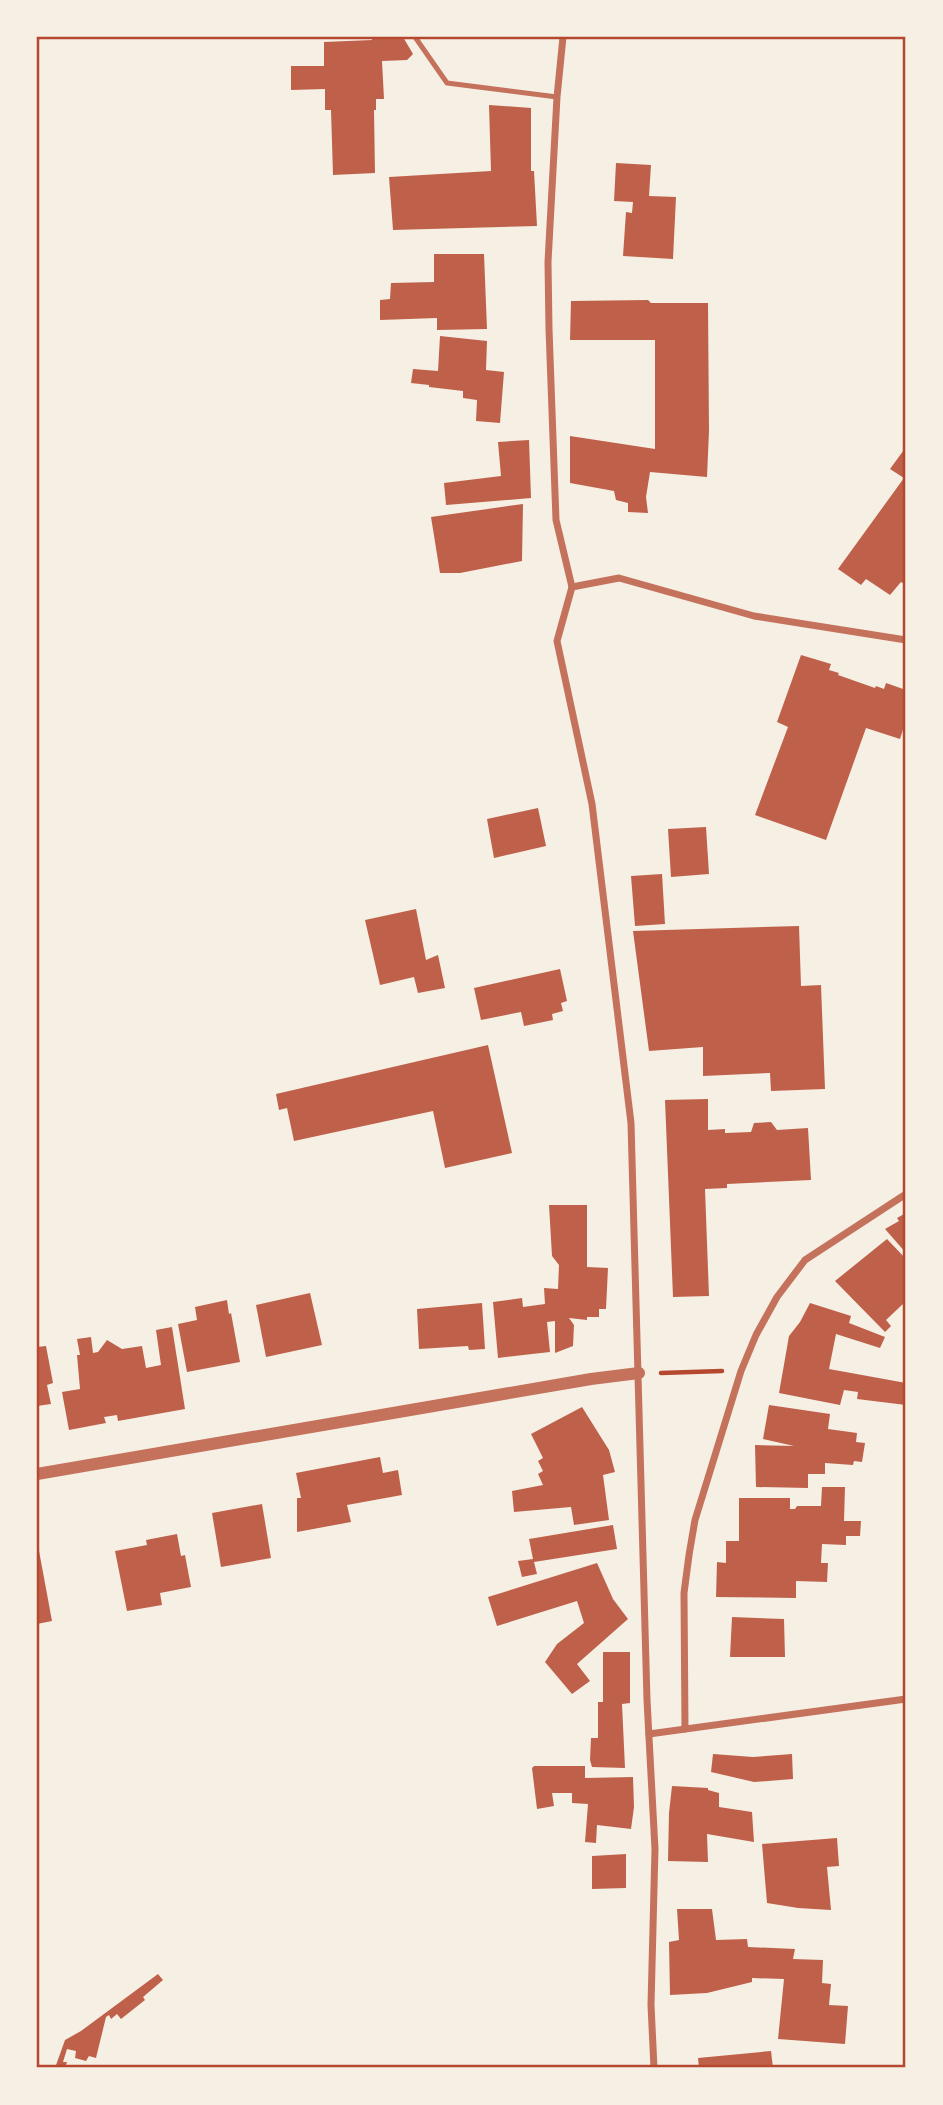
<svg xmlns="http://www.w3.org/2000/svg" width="943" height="2105" font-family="'Nunito Sans',sans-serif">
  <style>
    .building { fill: #bf614a }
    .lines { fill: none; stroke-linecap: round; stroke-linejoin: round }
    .path { stroke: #b5482f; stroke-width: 4.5 }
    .service { stroke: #c5725c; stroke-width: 5 }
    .minor { stroke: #c5725c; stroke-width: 7 }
    .tertiary { stroke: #c5725c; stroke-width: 12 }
    .neatline { fill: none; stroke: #b5482f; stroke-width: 2.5 }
  </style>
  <rect width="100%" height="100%" fill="#f6efe4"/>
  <g class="building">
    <path d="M372,37h31l10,17 -6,6 -25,1 2,38h-8v11h-2l1,63 -42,2 -2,-65h-6v-21l-34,1v-24h33v-24l48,-2z"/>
    <path d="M489,105l42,3v63h3l3,55 -144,4 -4,-53 102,-6z"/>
    <path d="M616,163l35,2 -2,31 27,1 -3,62 -50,-3 3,-44 6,1 1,-11 -19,-1z"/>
    <path d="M434,254h50l3,75 -50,1v-12l-57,2v-20l10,-1 1,-16 43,-1z"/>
    <path d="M648,300l3,3h57l1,128 -2,46 -57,-5 -4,25 2,16 -20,-1v-9l-12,-3 -2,-9 -44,-8v-47l85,13v-109h-85l1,-39z"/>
    <path d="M440,336l47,5 -1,29 18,2 -4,51 -24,-2 1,-21 -14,-2v-7l-34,-4v-2l-18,-2 2,-14 25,2z"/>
    <path d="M529,440l2,58 -85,7 -2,-22 57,-7 -3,-34z"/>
    <path d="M906,447v138l-5,-3 -11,13 -24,-16 -5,6 -23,-16 66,-91 -14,-9z"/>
    <path d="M523,504l-1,57 -62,12h-20l-9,-56z"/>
    <path d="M801,655l30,9 -2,6 10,3 -1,2 37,13 1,-2 8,3 2,-6 20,7v30l-6,19 -34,-11 -40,112 -71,-25 33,-88 -11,-5z"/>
    <path d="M538,808l8,38 -52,12 -7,-39z"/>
    <path d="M706,827l3,47 -38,3 -3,-48z"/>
    <path d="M662,874l3,50 -30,2 -4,-50z"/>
    <path d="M416,909l10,51 12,-5 7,33 -27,5 -4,-16 -34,8 -15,-65z"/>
    <path d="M799,926l2,60 20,-1 4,104 -54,2 -1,-18 -67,3v-29l-54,4 -16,-120z"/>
    <path d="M560,969l7,32 -6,2 2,8 -11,3 1,6 -29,6 -3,-14 -40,8 -7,-32z"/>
    <path d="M488,1045l24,108 -67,15 -12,-57 -139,30 -7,-33 -8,2 -3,-16z"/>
    <path d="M708,1099v31l17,-1v4l26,-1 3,-9 17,-1 6,8 31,-2 3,52 -84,4v4l-22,1 4,107 -36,1 -8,-197z"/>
    <path d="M549,1205h38v62l21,1 -2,41h-7v8h-12v3l-18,-2 5,7 -1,21 -18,7v-32l-8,1 3,30 -52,6 -5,-56 29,-4 1,9 22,-3 -1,-16 14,1 1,-24 -7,-9z"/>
    <path d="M906,1213v40l-21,-24 14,-8 -2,-3z"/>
    <path d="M887,1239l19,20v46l-2,-2 -18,17 5,6 -6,6 -50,-51z"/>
    <path d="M310,1293l12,52 -56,12 -10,-52z"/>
    <path d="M227,1300l2,14 2,-1 9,49 -53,10 -9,-48 19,-4 -2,-13z"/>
    <path d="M482,1303l3,46 -16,1 -1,-4 -49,3 -2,-40z"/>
    <path d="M810,1303l41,13 -2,7 36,14 -5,11 -44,-14 -7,35 77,14v22l-49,-6 1,-7 -14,-2 -4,15 -61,-12 10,-57 11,-14z"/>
    <path d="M172,1327l13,82 -67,12 -1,-6 -13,2 2,6 -37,7 -7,-38 18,-3 -3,-34h3l-3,-16 14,-2 2,16 5,-1 9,-12 15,9 20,-3 4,22 15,-3 -5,-35z"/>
    <path d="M46,1346l7,37 -6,2 4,19 -14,2v-59z"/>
    <path d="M769,1405l61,9 -2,15 29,4 -1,9 9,1 -3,19 -8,-1 -1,4 -28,-2v11h-17v14l-52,-1 -1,-42 39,1 -31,-7z"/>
    <path d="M582,1407l27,43 6,22 -12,3 6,45 -35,5 -3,-18 -57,5 -2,-21 31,-6 -5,-11 5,-3 -5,-10 5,-3 -12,-24z"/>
    <path d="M380,1457l3,16 15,-3 4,25 -55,10 4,17 -54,10v-34h4l-5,-25z"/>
    <path d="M822,1487h23l-1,34h17l-1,15h-14v9l-24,-1 -1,19h7l-1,19 -31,-1v17l-80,-1 1,-35 9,1v-22h13v-43h51v11h5l2,-3h24z"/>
    <path d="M262,1504l9,54 -50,9 -9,-54z"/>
    <path d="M613,1525l4,24 -83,13 3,12 -15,3 -4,-16 15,-2 -4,-20z"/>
    <path d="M177,1534l4,22 4,-1 6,32 -31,6 2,12 -35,6 -12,-60 32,-6 -1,-5z"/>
    <path d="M37,1540l15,81 -15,3z"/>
    <path d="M597,1563l16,36 15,20 -51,45 13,17 -18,13 -27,-32 12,-18 27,-21 -7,-22 -80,25 -9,-29z"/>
    <path d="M732,1617l52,2 1,38h-55z"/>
    <path d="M603,1652h27v51l-8,1 3,64 -33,-1 -2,-7 1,-22h7v-36h5z"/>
    <path d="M713,1754l40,3 39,-3 1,25 -39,3 -43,-10z"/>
    <path d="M534,1766h51v12l48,-1 1,30 -3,22 -34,-4 -1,18 -11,-1 3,-38 -16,-1v-10h-20l2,13 -17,3 -5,-41z"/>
    <path d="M672,1786l36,2v2l11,3v14l33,5 2,30 -47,-8 1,28 -40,-1 1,-48z"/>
    <path d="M837,1838l2,28 -12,1 4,43 -33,-2 -31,-5 -5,-59z"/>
    <path d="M626,1854v34l-34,1v-33z"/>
    <path d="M677,1909h35l4,31 31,-1 1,8 47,2 -2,10 30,1 -1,23 9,1 -2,21 19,1 -3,38 -67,-5 6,-60 -32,-1v4l-45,11 -37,2 -1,-53 10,-2z"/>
    <path d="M158,1974l5,6 -20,17 2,3 -24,19 -4,-5 -6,5 -2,-4 -3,2 -10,41 -7,-2 -3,5 -11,-3 1,-7 -9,-2 -4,13h4l-2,6h-10l10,-28 16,-9z"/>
    <path d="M771,2051l2,17h-74l-1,-10z"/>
  </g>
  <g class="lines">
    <path class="path" d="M661,1373l61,-2"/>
    <path class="service" d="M415,37l32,46 110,14"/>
    <g class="minor">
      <path d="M563,37l-6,60 -9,165 1,67 7,191 16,67 -15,54 35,163 39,319 16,577 8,149 -4,156 3,63"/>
      <path d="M572,587l47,-9 135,38 152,24"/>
      <path d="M685,1729l-1,-136 5,-38 6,-35 46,-149 15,-36 21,-38 28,-37 101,-66"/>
      <path d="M649,1734l257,-35"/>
    </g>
    <path class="tertiary" d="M37,1474l554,-95 48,-6"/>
  </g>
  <rect width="943" height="2105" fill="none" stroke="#f6efe4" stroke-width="77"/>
  <rect x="38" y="38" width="866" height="2028" class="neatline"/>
</svg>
